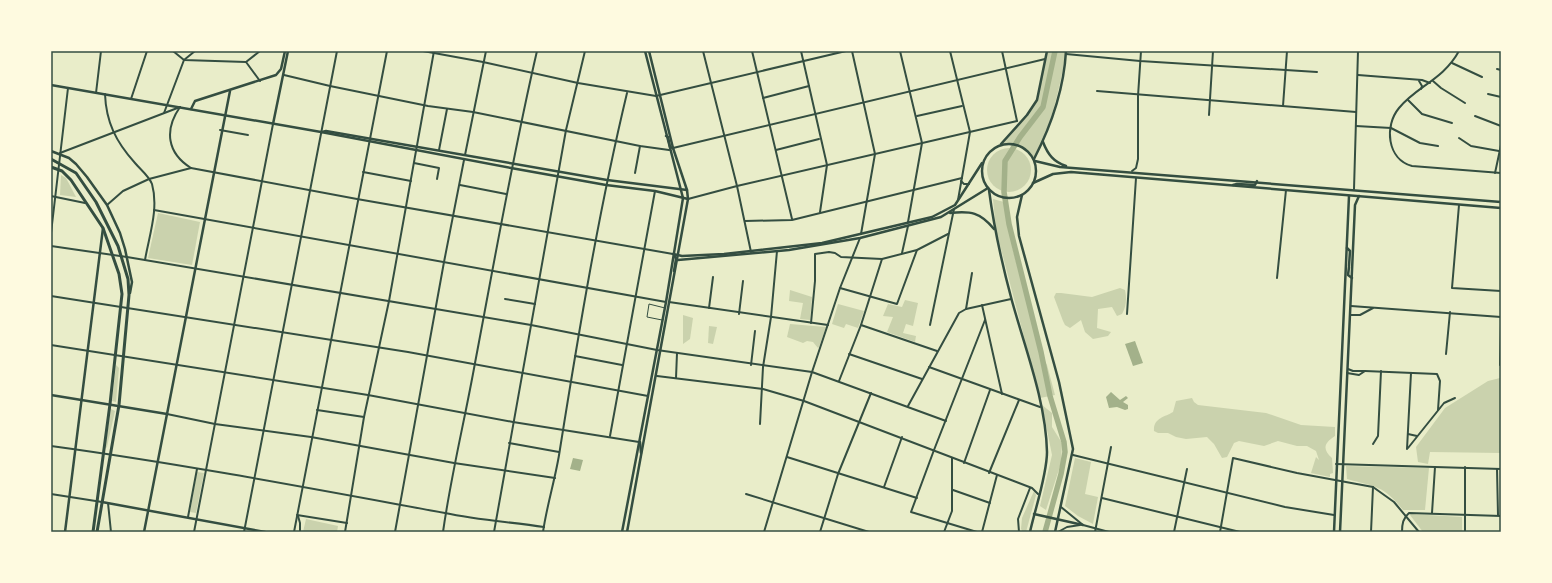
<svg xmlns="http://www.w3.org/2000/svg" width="1552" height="583" font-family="Signika,sans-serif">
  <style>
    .green { fill: #cad2ad }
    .water { fill: #a3b18a }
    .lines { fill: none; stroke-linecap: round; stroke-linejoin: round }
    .river { stroke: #a3b18a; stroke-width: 5.5 }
    .service { stroke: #344e41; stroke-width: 1 }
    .minor { stroke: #344e41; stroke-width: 2 }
    .tertiary { stroke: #344e41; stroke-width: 2.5 }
    .secondary { stroke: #344e41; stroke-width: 2.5 }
    .primary { stroke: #344e41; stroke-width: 3 }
    .neatline { fill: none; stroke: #344e41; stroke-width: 1.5 }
  </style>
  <rect width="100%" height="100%" fill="#e9edc9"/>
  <g class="green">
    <path d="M1047,51h19c-6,38 -15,74 -32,109 -8,-14 -19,-17 -34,-15l20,-22 17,-23z"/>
    <circle cx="1009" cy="170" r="22"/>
    <path d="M61,175l5,3 10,19 -16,-2z"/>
    <path d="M993,199l11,3 9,48 27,102 7,13 8,30 -15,3 -44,-168z"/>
    <path d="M158,213l42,9 -8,43 -44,-7z"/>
    <path d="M1120,288l5,2c2,9 1,17 -3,24l-5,2 -5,-9 -14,2 -1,19 14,4 -3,4 -15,3 -8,-7 -4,-12 -11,8 -5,-3 -2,-4 -9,-24 2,-4h5l31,4z"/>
    <path d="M790,290l22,7 -2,23 -10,-1 3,-16 -14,-2z"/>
    <path d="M905,300l13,3 -5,23 -7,-2 -3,9 13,3 -1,6 -28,-10 6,-15 -10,-1 5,-12 14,3z"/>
    <path d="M838,304l26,7 -6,17 -12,-4 -2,4 -12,-4z"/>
    <path d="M683,315l10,3 -3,21 -7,5z"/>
    <path d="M790,324l36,3 -7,20 -1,1 -5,-6 -6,-1 -4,2 -16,-6z"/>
    <path d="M709,326l8,1 -4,17 -5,-1z"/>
    <path d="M116,365l3,3 -3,34 -4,-1z"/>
    <path d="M1501,375v78l-71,-1 -2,12 -10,-2 -2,-15 29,-39 43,-27 12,-3z"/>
    <path d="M1192,398l2,4 4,3 68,8 35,12 34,2v9c-11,7 -13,13 -3,22l1,15 -3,1v3l-19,-4 5,-16 3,3 -3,-9 -9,-5h-10l-19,-5 -14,5 -25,-5 -5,2 -7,14 -5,1 -8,-14 -7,-7 -21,2 -10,-2 -8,-4h-10l-4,-2c-1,-13 11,-14 19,-19l3,-11z"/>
    <path d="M1042,405l10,8v14l10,16 -1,20 -15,47 -6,-4 12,-51z"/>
    <path d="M111,409l4,2 -8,36 -2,2z"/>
    <path d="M1075,458l16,4 -6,32 13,3 -5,27 -15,-8 -13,-10z"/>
    <path d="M1346,466l83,2 -4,42h-22c-20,-25 -27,-23 -56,-31z"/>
    <path d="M197,472l7,1 -8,40 -6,-1z"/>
    <path d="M1034,491l2,4 -10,37h-3l-2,-3 1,-11z"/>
    <path d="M1411,514l51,3v15h-39l-13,-17z"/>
    <path d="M306,519l32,7 -1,6h-34z"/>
  </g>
  <g class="water">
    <path d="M1135,341l8,22 -10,3 -8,-22z"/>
    <path d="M1111,392l9,8 6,-4 2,2 -5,4 5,3v4l-3,1 -8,-3 -8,1 -3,-11z"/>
    <path d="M573,458l10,2 -3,11 -10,-2z"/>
  </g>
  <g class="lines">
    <path class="river" d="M1045,532l16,-58 4,-22 -1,-10 -14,-46 -9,-44 -32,-128 -5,-32 1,-31 15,-24 23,-30 12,-56"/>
    <path class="service" d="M662,320l-15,-3 2,-13 16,4"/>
    <g class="minor">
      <path d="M173,51l11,9 62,2 14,19"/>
      <path d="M423,51l60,11 95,21 78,13 190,-45"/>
      <path d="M703,51l34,135 14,66"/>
      <path d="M752,51l40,168"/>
      <path d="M801,51l26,114 -7,47"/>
      <path d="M852,51l23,103 -14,80"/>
      <path d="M900,51l22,92 -14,79"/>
      <path d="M950,51l20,81 -12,68"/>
      <path d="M1002,51l15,70"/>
      <path d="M1459,51c-16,29 -42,35 -60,57 -15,18 -12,51 13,58l89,7"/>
      <path d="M1066,54l74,7 177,11"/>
      <path d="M246,62l14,-11"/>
      <path d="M1452,63l30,14"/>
      <path d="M1497,69l4,1"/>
      <path d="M284,75l46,11 98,20 45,6 167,34 29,4"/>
      <path d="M1358,75l64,5 8,3"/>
      <path d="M1419,81l3,5 -1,3"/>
      <path d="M1433,81l8,7 24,15"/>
      <path d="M1097,91l259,21"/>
      <path d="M96,93l5,-42"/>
      <path d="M105,94c1,28 11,48 30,69 5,6 14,13 17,21 7,25 -3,52 -7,76"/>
      <path d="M1488,94l13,3"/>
      <path d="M763,98l46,-12"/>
      <path d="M131,99l16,-48"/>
      <path d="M1408,100l14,14 30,9"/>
      <path d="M1283,106l4,-55"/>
      <path d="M180,107c-16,23 -13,46 11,61l166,31 316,55"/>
      <path d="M164,113l20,-53 11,-9"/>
      <path d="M1209,115l4,-64"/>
      <path d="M917,116l45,-10"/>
      <path d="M1475,116l26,10"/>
      <path d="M1356,126l35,2 29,15 18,3"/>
      <path d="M220,130l28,5"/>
      <path d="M1459,138l12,8 28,5"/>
      <path d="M673,148l372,-89"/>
      <path d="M439,150l8,-41"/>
      <path d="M776,150l43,-11"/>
      <path d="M60,153l120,-46"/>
      <path d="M465,155l21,-104"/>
      <path d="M414,163l25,5 -2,11"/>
      <path d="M1132,171l4,-3 2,-9v-63l3,-45"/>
      <path d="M363,172l48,9"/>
      <path d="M635,173l5,-27"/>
      <path d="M1495,173l6,-28"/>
      <path d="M961,181l3,3h5"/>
      <path d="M460,185l46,9"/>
      <path d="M1354,189l4,-138"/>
      <path d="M51,196l34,7"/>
      <path d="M688,199l49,-13 280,-65"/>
      <path d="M107,205l16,-14 26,-12 42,-11"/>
      <path d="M1459,205l-7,83 49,3"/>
      <path d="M154,210c171,31 342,60 512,92"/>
      <path d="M745,221l47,-1 170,-42"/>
      <path d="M51,233l17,-145"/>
      <path d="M51,246l76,11 404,68 126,25 155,22 134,49"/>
      <path d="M902,253l6,-27"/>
      <path d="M1277,278l9,-88"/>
      <path d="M840,288l57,16 20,-54"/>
      <path d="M51,296l357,56 240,44"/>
      <path d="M505,299l30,5"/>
      <path d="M669,302l159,23"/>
      <path d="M982,305l20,89"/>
      <path d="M1351,306l150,11"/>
      <path d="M709,308l4,-31"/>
      <path d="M966,309l6,-36"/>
      <path d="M739,314l4,-33"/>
      <path d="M1127,314l9,-136"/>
      <path d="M1350,315h10l13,-7"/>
      <path d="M811,323l4,-42v-27l14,-2 6,1 6,4 41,2 35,-9 31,-16"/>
      <path d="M861,325l76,26"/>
      <path d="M930,325l24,-116"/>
      <path d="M51,345l317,50 145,27 126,20"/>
      <path d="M849,354l73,25"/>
      <path d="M1446,354l4,-42"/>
      <path d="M575,356l47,9"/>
      <path d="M751,365l4,-34"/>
      <path d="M1500,365l1,-41"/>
      <path d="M929,367l111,40"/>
      <path d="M1365,371l72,3 3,7 -2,29"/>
      <path d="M1347,373l12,2 6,-4h-12l-5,-2"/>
      <path d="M657,376l106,13 41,12 228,87 6,6"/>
      <path d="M676,378l1,-25"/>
      <path d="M839,381l22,-56 21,-66"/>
      <path d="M908,406l51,-93 7,-4 45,-10"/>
      <path d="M317,410l47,7"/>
      <path d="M167,414l48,10 96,13 143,26 101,15"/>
      <path d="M760,424l3,-57 8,-50 6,-66"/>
      <path d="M1408,434l9,2"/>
      <path d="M610,436l45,-245"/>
      <path d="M509,443l50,9"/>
      <path d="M1373,444l5,-8 3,-65"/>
      <path d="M51,446c132,18 263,43 394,67 32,7 66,9 99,14"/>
      <path d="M1408,448l36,-45 11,-5"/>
      <path d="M1407,449l4,-76"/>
      <path d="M1073,455l212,52 49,8"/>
      <path d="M787,457l130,41"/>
      <path d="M964,463l26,-73"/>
      <path d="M1336,464l165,5"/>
      <path d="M1465,467v65"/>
      <path d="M1497,469l1,46"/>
      <path d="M989,473l30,-73"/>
      <path d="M884,487l18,-50"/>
      <path d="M953,490l37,13"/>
      <path d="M51,494l51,8"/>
      <path d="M746,494l123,38"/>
      <path d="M1102,498l138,34"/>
      <path d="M108,503l3,29"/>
      <path d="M1061,507l22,18 26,7"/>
      <path d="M1432,513l3,-46"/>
      <path d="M297,515l50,8"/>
      <path d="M298,516l2,7v9"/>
      <path d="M188,517l9,-48"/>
      <path d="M194,532l79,-408"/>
      <path d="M244,532l93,-481"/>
      <path d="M294,532l93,-481"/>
      <path d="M345,532l19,-115 25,-116 45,-250"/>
      <path d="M395,532l49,-270 20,-102"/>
      <path d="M443,532c8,-57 22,-113 32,-169 20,-105 38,-209 62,-312"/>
      <path d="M494,532l72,-402 19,-79"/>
      <path d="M543,532c4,-28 13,-55 17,-83 19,-119 39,-239 67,-356"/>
      <path d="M764,532l48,-160 28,-84 20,-50"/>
      <path d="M820,532l18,-58 33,-81"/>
      <path d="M944,532l8,-21v-53"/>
      <path d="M977,532l-66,-20 23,-62 51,-130"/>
      <path d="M982,532l15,-57"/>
      <path d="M1019,532l-1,-13 12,-31"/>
      <path d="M1058,532l9,-5 13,-2"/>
      <path d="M1095,532l16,-85"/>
      <path d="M1174,532l13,-63"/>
      <path d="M1220,532l13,-74 64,15 76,14 21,15 25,30"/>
      <path d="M1371,532l2,-45"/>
      <path d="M1402,532c0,-8 1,-14 7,-19l92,3"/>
    </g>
    <g class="tertiary">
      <path d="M51,151l18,7 7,6 11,13 20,28 13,28 5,16 7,33 -2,11"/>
      <path d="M51,395l116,19"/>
      <path d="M65,532l38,-304"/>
      <path d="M144,532l86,-441"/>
    </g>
    <g class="secondary">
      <path d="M51,85l270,47 190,36 95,17 49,6 33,8"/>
      <path d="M191,109l4,-8 81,-26 5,-6 4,-18"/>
      <path d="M273,124l15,-73"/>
      <path d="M322,132l4,-1 281,49 80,10"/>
      <path d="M666,136l2,1 2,10 3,1"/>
      <path d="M1043,142c5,13 11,20 23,24"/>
      <circle cx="1009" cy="171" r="27"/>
      <path d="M1001,144l26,-29 10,-15 10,-49"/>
      <path d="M1034,159c17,-33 30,-71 32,-108"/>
      <path d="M1035,161l25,6 441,35"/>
      <path d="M1033,183l20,-9 18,-2 430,36"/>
      <path d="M1233,185l4,-1 18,1 2,-4"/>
      <path d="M989,190c5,38 13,74 23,111 13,47 34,101 35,151 0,23 -12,57 -17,80"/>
      <path d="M1022,195l-5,22 2,19 40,146 14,67 -18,83"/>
      <path d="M950,213c21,-2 30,-1 44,16"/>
      <path d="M1347,248l3,3 -1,15"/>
      <path d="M673,254l9,2 42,-2 98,-11 110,-26 23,-12 27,-42"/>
      <path d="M674,254l2,5 -2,12"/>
      <path d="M678,260l111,-10 71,-12 81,-21 47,-29"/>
      <path d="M1349,267l-1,8 4,3"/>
      <path d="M640,442l1,11"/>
      <path d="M102,502l163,30"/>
      <path d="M1034,514l49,11"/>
      <path d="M622,532l44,-230 17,-104 -38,-147"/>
      <path d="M627,532l61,-333 -1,-9 -14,-42 -24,-97"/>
      <path d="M1334,532l15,-336"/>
      <path d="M1340,532l15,-327 4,-9"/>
    </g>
    <g class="primary">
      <path d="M51,159l25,14 20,29 22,44 10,33 1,16 -10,110 -22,127"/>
      <path d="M51,167l11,4 9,9 32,48 16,46 3,20 -12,110 -17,128"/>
    </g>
  </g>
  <rect width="1552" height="583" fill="none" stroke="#fefae0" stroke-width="104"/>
  <rect x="52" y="52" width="1448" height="479" class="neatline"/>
</svg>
